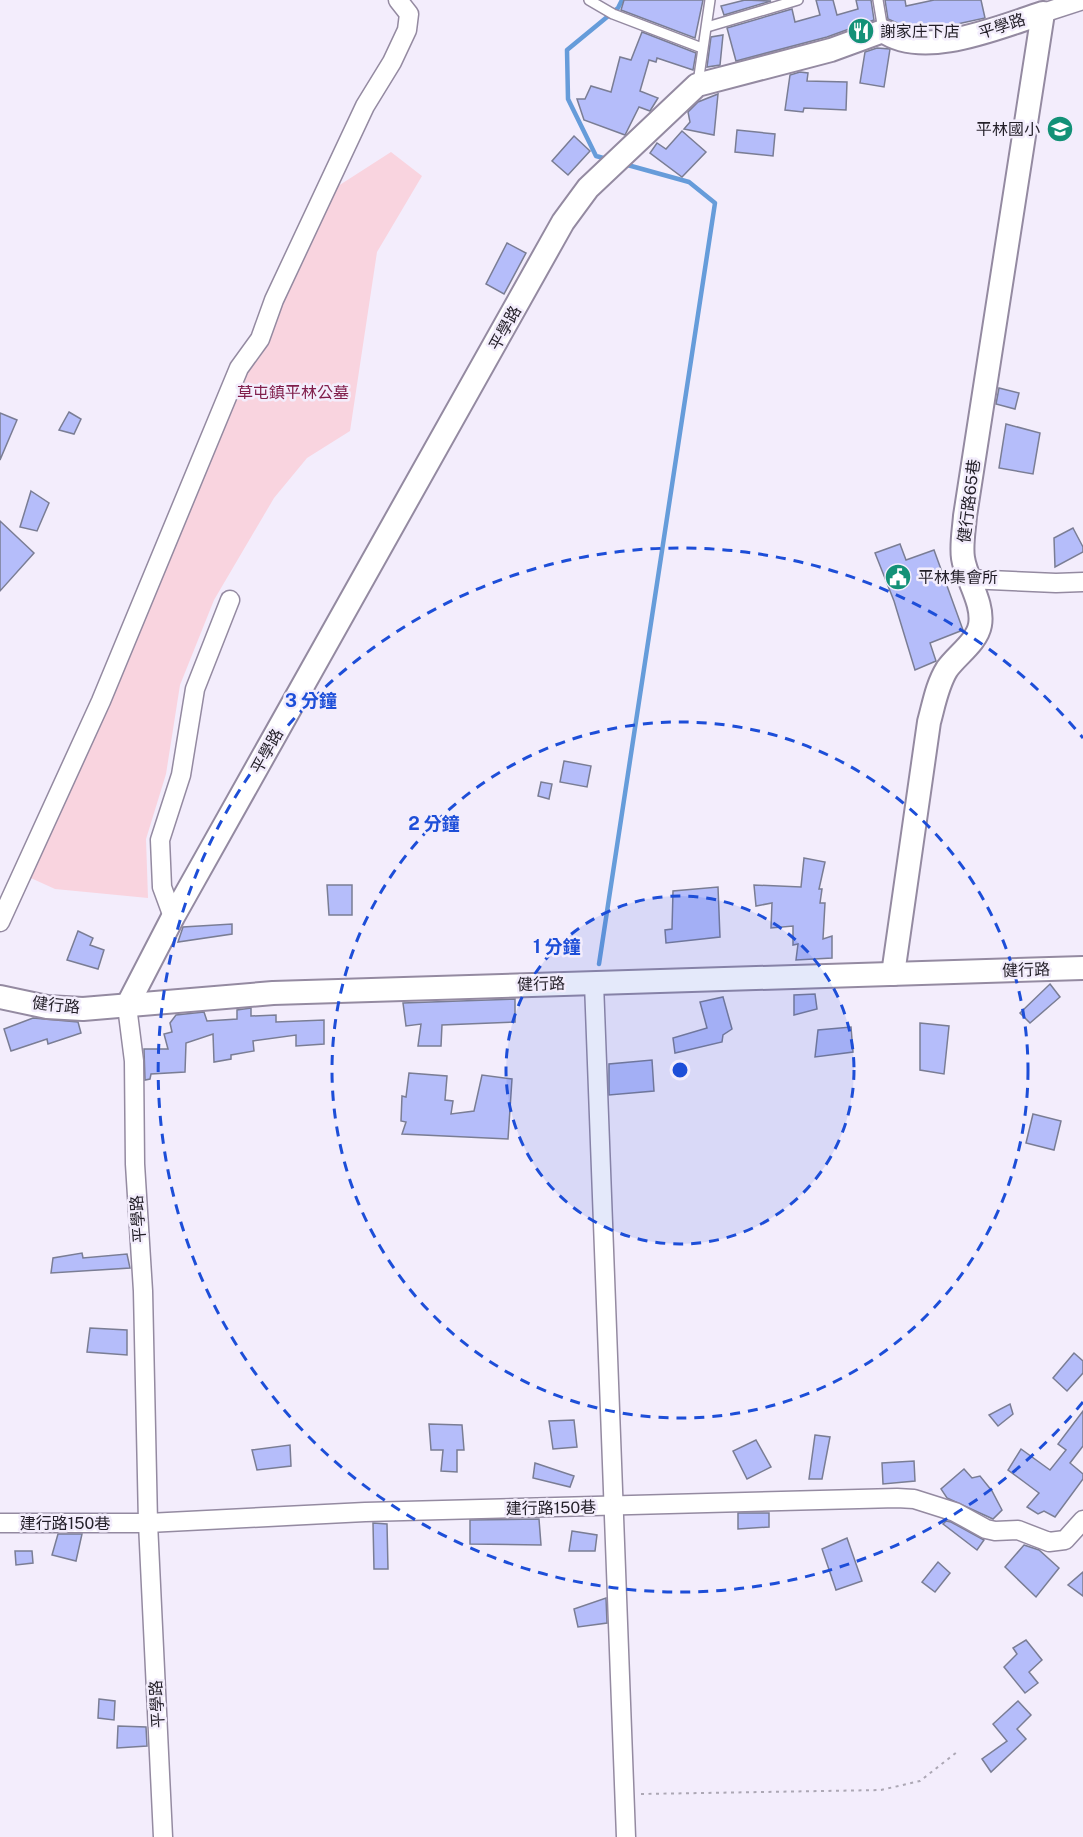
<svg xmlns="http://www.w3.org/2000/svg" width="1083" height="1837" font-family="'Public Sans','Noto Sans TC',sans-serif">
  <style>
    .green { fill: #f9d4df }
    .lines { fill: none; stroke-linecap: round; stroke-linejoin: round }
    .stream { stroke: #669cda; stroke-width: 4.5 }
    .building { fill: #b5bdfa; stroke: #7a7d94; stroke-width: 1.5 }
    .service-casing { stroke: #948aa1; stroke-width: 12 }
    .minor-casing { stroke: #948aa1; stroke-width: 21 }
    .tertiary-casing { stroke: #948aa1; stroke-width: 26 }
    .path { stroke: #aca7b4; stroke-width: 2; stroke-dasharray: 3 4.5; stroke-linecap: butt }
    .service { stroke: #fff; stroke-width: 9 }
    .minor { stroke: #fff; stroke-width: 18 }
    .tertiary { stroke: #fff; stroke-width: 22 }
    .ring { fill: none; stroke: #1d4ed8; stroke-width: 3; stroke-dasharray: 10 8 }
    .labels { text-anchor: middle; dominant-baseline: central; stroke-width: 5; stroke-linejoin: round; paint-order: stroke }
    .street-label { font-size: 16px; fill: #231f28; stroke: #f3edfc }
    .poi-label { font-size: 16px; fill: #231f28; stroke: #f3edfc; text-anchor: start }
    .park-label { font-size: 16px; fill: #801e4b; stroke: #f3edfc }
    .centre { fill: #1d4ed8; stroke: #f3edfc; stroke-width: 3 }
    .ring-label { font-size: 18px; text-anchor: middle; font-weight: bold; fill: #1d4ed8; stroke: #f3edfc; stroke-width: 5; stroke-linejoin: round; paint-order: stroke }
  </style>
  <rect width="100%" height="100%" fill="#f3edfc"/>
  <path class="green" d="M391,152l31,24 -45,76 -27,179 -43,27 -33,40 -60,102 -34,85 -14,89 -20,65 2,59 -93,-9 -33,-15 299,-677z"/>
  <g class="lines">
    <g class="stream">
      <path d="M607,159l-11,-3 -28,-57 -1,-49 51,-42 4,-8"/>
      <path d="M599,964l116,-761 -26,-21 -65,-18"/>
    </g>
  </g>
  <g class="building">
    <path d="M624,0h79l-8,38 -74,-28z"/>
    <path d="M745,0l26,1 -47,14 -3,-9z"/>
    <path d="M816,0h17l4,15 21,-6 -2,-9h15l3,20 -47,17 -91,24 -9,-33 65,-19 3,13 25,-7z"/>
    <path d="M885,0h20l1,6 28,-6h47l4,18 -46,10 -35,-2 -16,-7z"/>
    <path d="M642,32l54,21 -3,17 -36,-12 -1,4 -7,-2 -9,31 18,7 -8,13 -11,-4 -14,28 -41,-15 -7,-21h8l6,-13 20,6 9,-35 11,3z"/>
    <path d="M723,35l-3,30 -13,2 4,-30z"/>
    <path d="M877,48l13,1 -6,38 -24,-4 5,-31z"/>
    <path d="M800,72l8,1 -1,8 40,1 -1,28 -42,-2 -1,4 -18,-2 5,-35z"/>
    <path d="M718,94l-4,41 -30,-6 6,-7 -2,-10 10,-10z"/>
    <path d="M737,130l38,4 -2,22 -38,-4z"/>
    <path d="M682,131l24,21 -24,25 -32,-24 7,-10 9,6z"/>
    <path d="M574,136l16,15 -22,24 -16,-14z"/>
    <path d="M507,243l19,10 -22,41 -18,-10z"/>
    <path d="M999,388l20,5 -4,16 -19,-5z"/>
    <path d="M69,412l12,7 -7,15 -15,-4z"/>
    <path d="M0,413l17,7 -17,40z"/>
    <path d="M1006,424l34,9 -7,41 -34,-6z"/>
    <path d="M31,491l18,12 -12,28 -17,-4z"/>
    <path d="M0,521l34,32 -34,38z"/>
    <path d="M1073,528l10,19v5l-28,15 -1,-29z"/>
    <path d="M900,544l6,16 28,-10 29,80 -33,13 6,18 -21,9 -21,-69 -19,-48z"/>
    <path d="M564,761l27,5 -4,21 -27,-5z"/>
    <path d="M541,782l11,2 -3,15 -11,-3z"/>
    <path d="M804,858l21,4 -6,27h3l-2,14h5l-2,36 9,-3v22l-36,2 2,-16 -5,1v-19l-22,2 1,-25 -16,3 -2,-21 47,2z"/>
    <path d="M327,885h25v30h-23z"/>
    <path d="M718,887l2,50 -54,6 -1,-13 7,-1 1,-38z"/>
    <path d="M232,924v10l-54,8 5,-15z"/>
    <path d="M78,931l15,7 -3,7 14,5 -6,19 -31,-9z"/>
    <path d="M1050,984l10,13 -30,26 -10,-10z"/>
    <path d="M815,994l2,15 -23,6v-20z"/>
    <path d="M723,997l9,32 -9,6 -1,7 -47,11 -2,-15 34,-10 -7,-26z"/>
    <path d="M515,999v23l-73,3 -1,21h-23l3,-22 -15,2 -3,-23z"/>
    <path d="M251,1008v8l25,-1v7l48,-2v24l-28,2v-11l-43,6 1,10 -23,4v4l-17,3 -1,-28 -27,9 -1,29 -34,2 -1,5 -5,1 -1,-31h24l-4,-15 8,-2 -2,-9 6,-8 28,-3 3,9 30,-2v-9z"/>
    <path d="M33,1018l45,4 3,11 -33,11 -1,-5 -36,12 -7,-22z"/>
    <path d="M920,1023l29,3 -5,48 -24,-4z"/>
    <path d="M851,1027l2,25 -38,5 3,-27z"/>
    <path d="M652,1060l2,31 -45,4v-31z"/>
    <path d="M409,1073l38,3 -2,24 8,1 -2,13 23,-3 8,-36 30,4 -4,60 -106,-5 4,-12 -5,-1 1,-25 4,1z"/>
    <path d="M1033,1114l28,7 -7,29 -28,-7z"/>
    <path d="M82,1253l1,5 44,-4 3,14 -79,5 2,-15z"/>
    <path d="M90,1328l37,2v25l-40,-3z"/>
    <path d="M1074,1353l9,8v12l-16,18 -14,-13z"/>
    <path d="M1010,1404l3,10 -15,12 -9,-11z"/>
    <path d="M1083,1411v35l-13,17 13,11v5l-28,38 -11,-6 -6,3 -11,-7 12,-14 -31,-23 13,-21 29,21 16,-20 -8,-6z"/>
    <path d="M574,1420l3,27 -24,2 -4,-28z"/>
    <path d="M429,1424l33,1 2,25h-7v22l-16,-1 2,-21h-12z"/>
    <path d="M815,1435l15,2 -8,42h-13z"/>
    <path d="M756,1440l15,27 -24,12 -14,-28z"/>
    <path d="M290,1445l1,21 -34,4 -5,-20z"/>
    <path d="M914,1461l1,20 -32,3 -1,-21z"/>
    <path d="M535,1463l39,13 -4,11 -37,-9z"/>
    <path d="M964,1469l8,9 8,-2 12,15 10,19 -9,9 -46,-21 -6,-9z"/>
    <path d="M738,1513h31v14l-31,2z"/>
    <path d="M539,1519l2,26 -71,-1v-24z"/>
    <path d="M946,1521l5,1 33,18 -7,10 -34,-26z"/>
    <path d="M373,1523l14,1 1,45h-14z"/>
    <path d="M572,1531l25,4 -2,16h-26z"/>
    <path d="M58,1534h24l-6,27 -24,-6z"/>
    <path d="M847,1538l15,43 -26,9 -14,-41z"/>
    <path d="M1024,1545l15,5 20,18 -23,29 -31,-30z"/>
    <path d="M15,1551h17l1,12 -17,2z"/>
    <path d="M938,1562l12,11 -15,19 -13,-10z"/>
    <path d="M1083,1572v24l-15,-11z"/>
    <path d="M606,1598l1,25 -29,4 -4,-18z"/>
    <path d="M1026,1640l16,20 -13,12 9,11 -13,10 -21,-26 13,-13 -4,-6z"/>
    <path d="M99,1699l16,2 -1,19 -16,-2z"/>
    <path d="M1018,1701l13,14 -14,14 9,10 -35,33 -9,-13 25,-18 -14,-17z"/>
    <path d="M118,1726l28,1 1,19 -30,2z"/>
  </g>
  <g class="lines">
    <defs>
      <g id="service">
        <path d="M589,0l24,14 89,34"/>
        <path d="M878,0l5,30"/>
        <path d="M707,27l91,-27"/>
        <path d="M698,83l12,-83"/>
      </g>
      <g id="minor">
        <path d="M1043,13l40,-13"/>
        <path d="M967,579l89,4 27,-1"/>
        <path d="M173,917l-11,-30 -2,-47 21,-65 14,-86 35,-89"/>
        <path d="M0,922l101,-221 138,-333 21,-29 14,-39 91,-194 27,-44 15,-32 2,-16 -11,-14"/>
        <path d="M594,983l32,854"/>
        <path d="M127,1006l7,55 1,103 8,127 5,232 15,314"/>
        <path d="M0,1523h148l217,-11 532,-14 17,1 41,13 31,17 9,2 23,-1 31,12 16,-2 18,-20"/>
      </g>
      <g id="tertiary">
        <path d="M0,997l47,10 36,2 190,-16 810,-25"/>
        <path d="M127,1006l46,-89 390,-695 25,-34 109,-103 134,-35 52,-19c41,29 116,-4 160,-18l-78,503c-1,14 -4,29 -2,42 3,21 21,45 17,67 -3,17 -23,30 -33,44 -10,16 -13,35 -18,53l-36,252"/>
      </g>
    </defs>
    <use href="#service" class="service-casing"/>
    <use href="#minor" class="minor-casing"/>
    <use href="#tertiary" class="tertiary-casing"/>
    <path class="path" d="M641,1794l240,-4 39,-9 37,-29"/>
    <use href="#service" class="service"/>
    <use href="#minor" class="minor"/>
    <use href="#tertiary" class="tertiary"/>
  </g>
  <circle cx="680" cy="1070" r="174" fill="#1d4ed8" fill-opacity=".12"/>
  <g class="ring">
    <circle cx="680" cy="1070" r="174"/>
    <circle cx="680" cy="1070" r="348"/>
    <path d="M1083 1402A522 522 0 1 1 1083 738"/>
  </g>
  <defs>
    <symbol id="restaurant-disc" viewBox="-11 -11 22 22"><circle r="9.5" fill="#139177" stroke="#f3edfc"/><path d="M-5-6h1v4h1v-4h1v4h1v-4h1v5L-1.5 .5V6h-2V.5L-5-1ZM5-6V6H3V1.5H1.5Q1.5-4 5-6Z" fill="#fff"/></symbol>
    <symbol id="school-disc" viewBox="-11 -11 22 22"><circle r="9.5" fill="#139177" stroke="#f3edfc"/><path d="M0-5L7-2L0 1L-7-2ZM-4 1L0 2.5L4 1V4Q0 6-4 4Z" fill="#fff"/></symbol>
    <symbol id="civic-disc" viewBox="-11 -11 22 22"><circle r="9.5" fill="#139177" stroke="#f3edfc"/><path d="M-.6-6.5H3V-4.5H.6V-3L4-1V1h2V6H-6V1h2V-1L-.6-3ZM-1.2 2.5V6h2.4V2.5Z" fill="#fff"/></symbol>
  </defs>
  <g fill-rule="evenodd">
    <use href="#restaurant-disc" x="846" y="16" width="30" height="30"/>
    <use href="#school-disc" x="1045" y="114" width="30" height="30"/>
    <use href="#civic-disc" x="883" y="562" width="30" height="30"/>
  </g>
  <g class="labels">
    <g class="street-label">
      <text transform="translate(1002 26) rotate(-18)">平學路</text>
      <text transform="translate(505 328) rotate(-61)">平學路</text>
      <text transform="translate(969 501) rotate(-83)">健行路65巷</text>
      <text transform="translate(267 751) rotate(-61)">平學路</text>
      <text transform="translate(1026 970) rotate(-2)">健行路</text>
      <text transform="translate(541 984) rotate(-2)">健行路</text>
      <text transform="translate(56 1005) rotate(6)">健行路</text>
      <text transform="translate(138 1219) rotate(-94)">平學路</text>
      <text transform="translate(551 1508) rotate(-1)">建行路150巷</text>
      <text x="65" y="1523">建行路150巷</text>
      <text transform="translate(157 1704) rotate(-93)">平學路</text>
    </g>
    <g class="poi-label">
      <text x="880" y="31">謝家庄下店</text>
      <text x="1040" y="129" text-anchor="end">平林國小</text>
      <text x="918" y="577">平林集會所</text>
    </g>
    <g class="park-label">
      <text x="293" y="392">草屯鎮平林公墓</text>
    </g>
  </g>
  <circle cx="680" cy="1070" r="9" class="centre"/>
  <g class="ring-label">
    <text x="311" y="707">3 分鐘</text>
    <text x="434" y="830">2 分鐘</text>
    <text x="557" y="953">1 分鐘</text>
  </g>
</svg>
